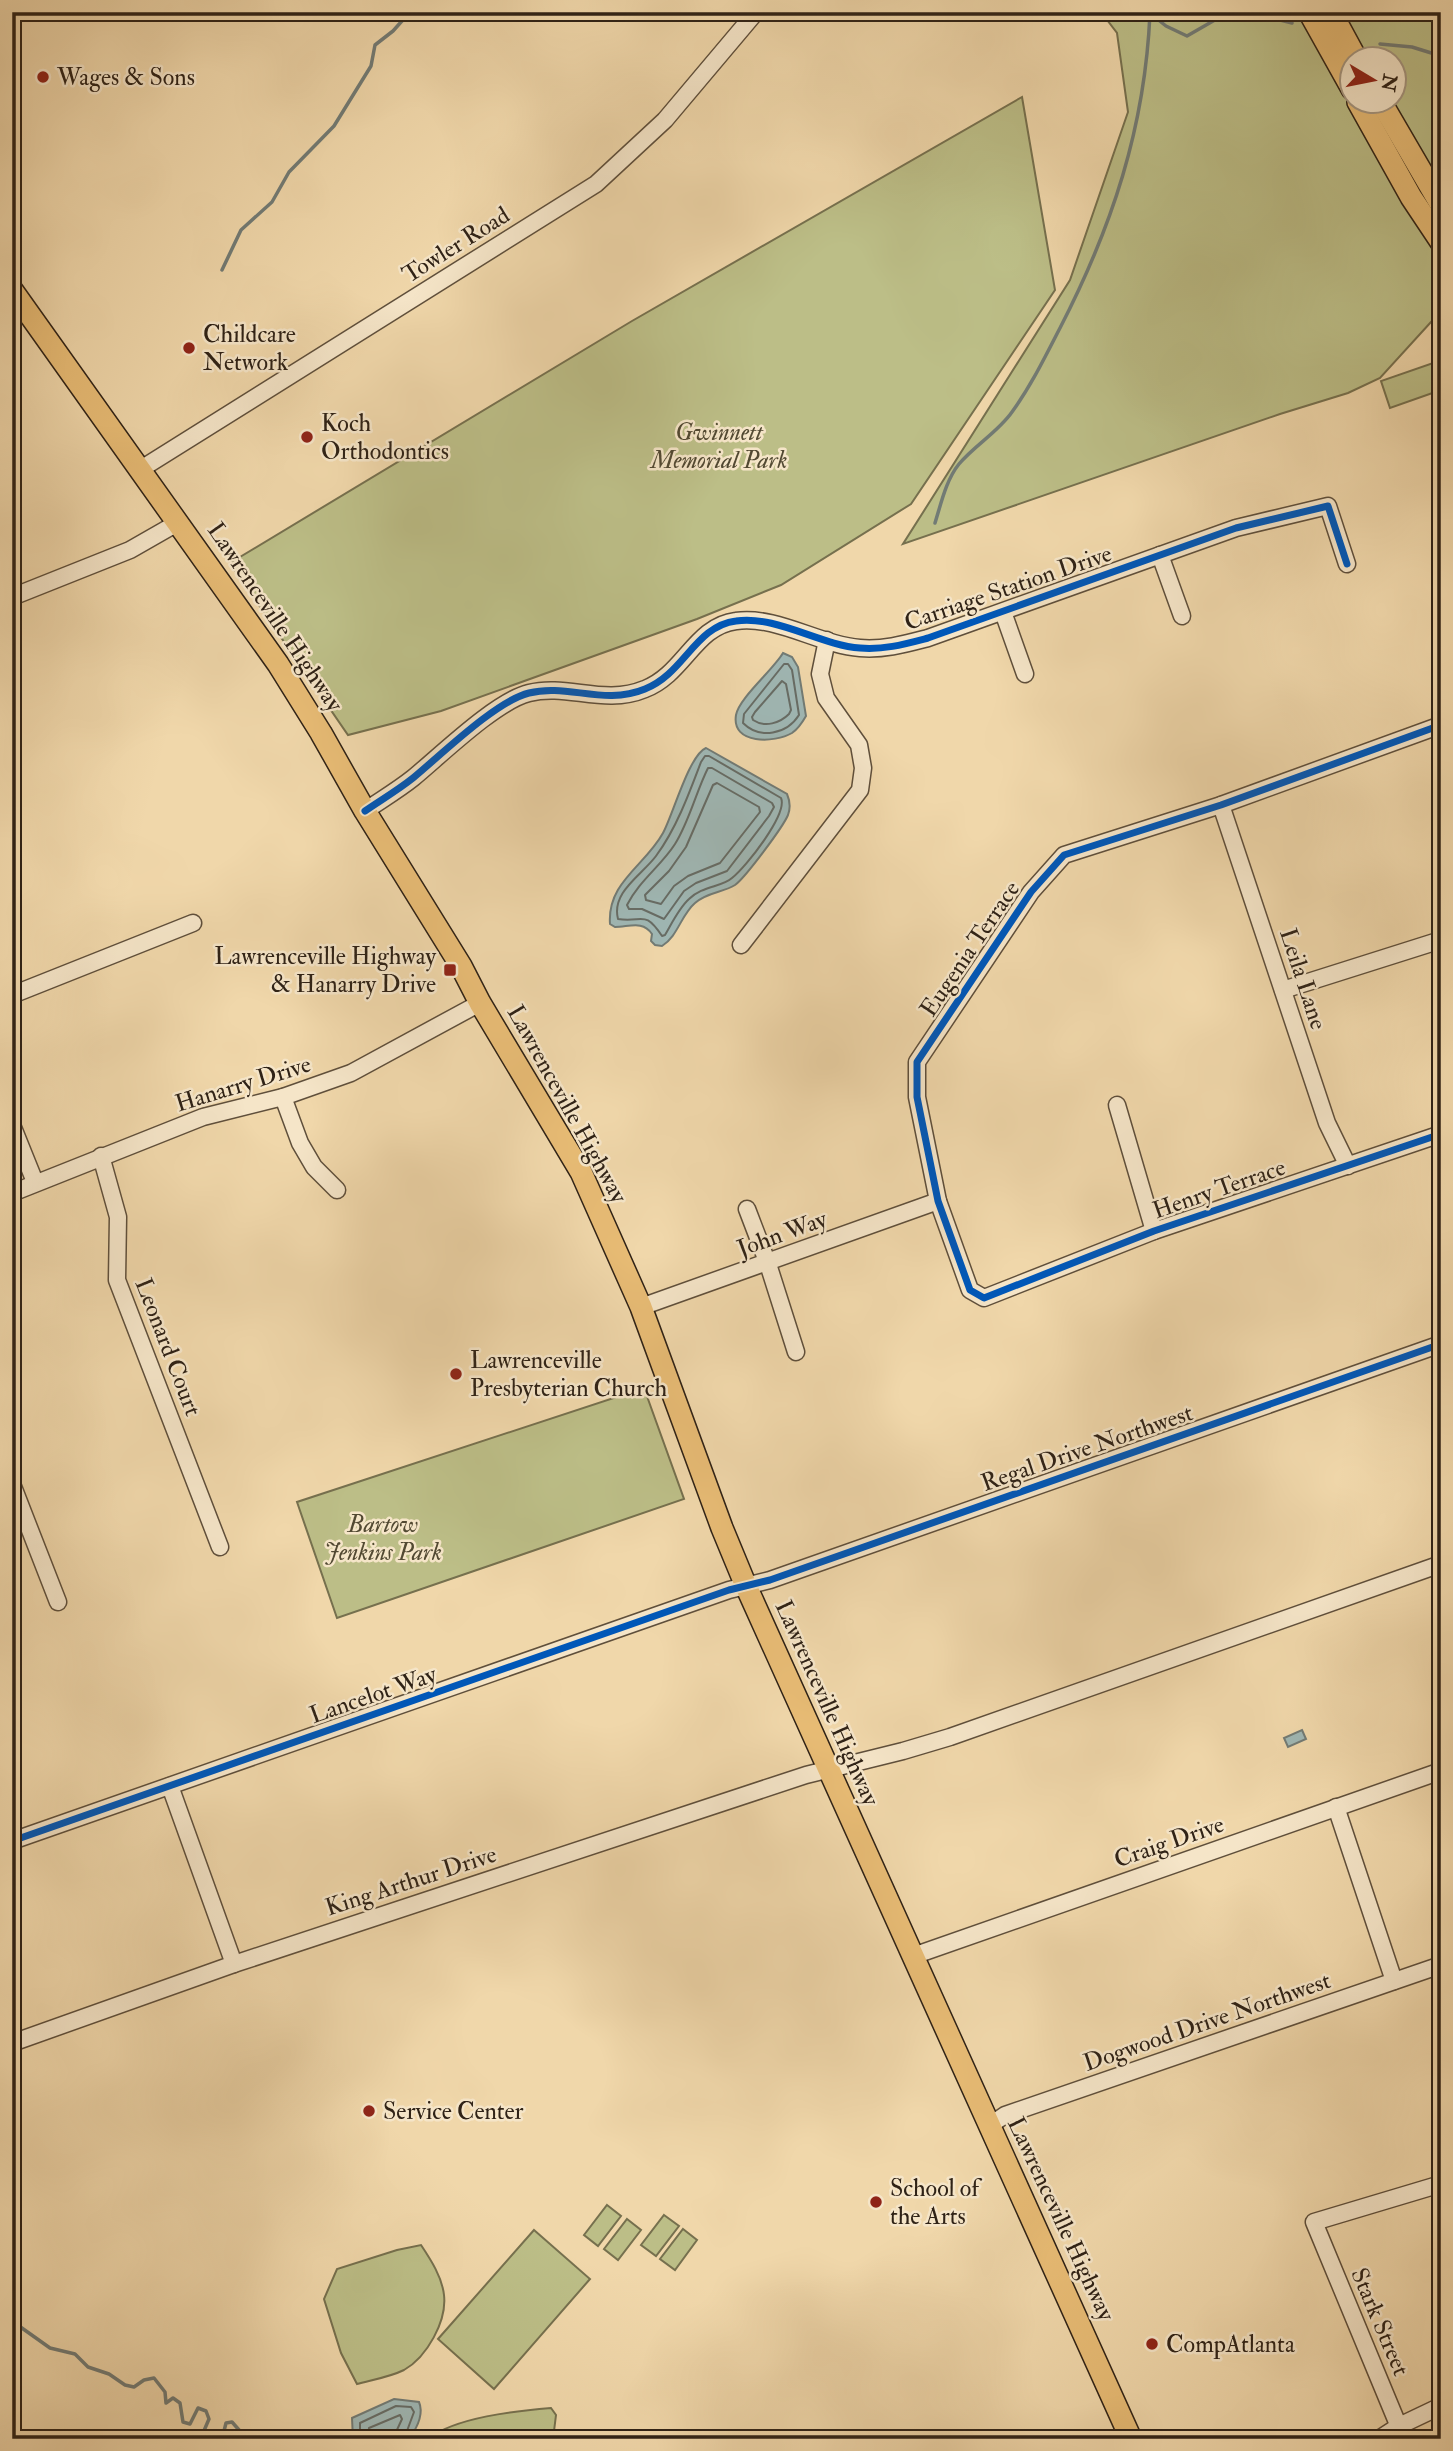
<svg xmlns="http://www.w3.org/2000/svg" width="1453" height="2451" font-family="'IM FELL Double Pica',serif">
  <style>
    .green { fill: #bcbe87; stroke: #76704e; stroke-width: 2; fill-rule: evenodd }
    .water { fill: #9fb7b4; stroke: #727b75; stroke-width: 2 }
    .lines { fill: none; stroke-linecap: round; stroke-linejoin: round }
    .shore { stroke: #676c65; stroke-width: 2 }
    .stream { stroke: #727b75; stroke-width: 3.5 }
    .minor-casing { stroke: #5f4f3b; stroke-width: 19 }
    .major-casing { stroke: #2f2216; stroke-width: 24 }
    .minor { stroke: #f5e5c8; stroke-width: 16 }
    .major { stroke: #e8bc75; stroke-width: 21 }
    .cycleway-casing { stroke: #f5e5c8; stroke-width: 11 }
    .cycleway { stroke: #0057b8; stroke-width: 7 }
    .poi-dot { fill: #8f2418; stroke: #f5e5c8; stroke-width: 2.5 }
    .labels { text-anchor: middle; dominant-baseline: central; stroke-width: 5; stroke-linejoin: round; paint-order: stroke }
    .poi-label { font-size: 24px; fill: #2f2216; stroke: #f5e5c8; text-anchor: start }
    .street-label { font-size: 24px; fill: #2f2216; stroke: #f5e5c8 }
    .park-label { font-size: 24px; font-style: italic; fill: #524932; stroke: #f5e5c8 }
  </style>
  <rect width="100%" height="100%" fill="#f0d7aa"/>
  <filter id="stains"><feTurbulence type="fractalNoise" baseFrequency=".00286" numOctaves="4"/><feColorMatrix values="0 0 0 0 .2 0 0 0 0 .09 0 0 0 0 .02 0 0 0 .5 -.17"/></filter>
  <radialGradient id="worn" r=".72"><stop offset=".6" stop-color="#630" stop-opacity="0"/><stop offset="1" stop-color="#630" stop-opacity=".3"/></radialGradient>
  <g class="green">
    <path d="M1101,12h340v299l-61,67 -32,15 -68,21 -377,130 167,-264 58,-168 -11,-79zM1352,60h42v42h-42z"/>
    <path d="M1022,97l33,193 -144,214 -130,81 -84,34 -256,92 -93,24 -118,-172 402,-242z"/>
    <path d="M1436,362l5,13v15l-51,18 -9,-27z"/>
    <path d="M644,1388l40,111 -347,119 -40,-116z"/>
    <path d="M607,2205l14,11 -23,30 -14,-11z"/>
    <path d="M664,2215l15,11 -23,30 -15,-11z"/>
    <path d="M627,2219l14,11 -23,30 -14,-11z"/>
    <path d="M683,2229l14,11 -22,30 -15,-11z"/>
    <path d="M534,2230l56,49 -96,110 -56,-50z"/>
    <path d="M421,2245c10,15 21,32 23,50 3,26 -17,62 -40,75 -14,7 -32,10 -47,14l-16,-31 -17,-54 13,-30 60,-19z"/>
    <path d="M551,2408l5,7 -3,24h-126c30,-22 88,-28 124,-31z"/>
  </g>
  <g class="water">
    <path d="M783,653l9,4 6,10 8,49c-4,7 -8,13 -14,17 -17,10 -61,12 -56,-18 3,-17 37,-45 47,-62z"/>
    <path d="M706,748l81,46c3,7 4,13 1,21 -5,12 -43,63 -53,70 -13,8 -28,7 -40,18 -14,12 -17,33 -33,43l-7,-1 -4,-4 1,-7c-9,-14 -23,-7 -37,-7l-5,-3c-3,-42 35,-58 53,-91 10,-18 26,-78 43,-85z"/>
    <path d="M1302,1730l4,9 -18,8 -4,-9z"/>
    <path d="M394,2399l25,3c5,12 -2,26 -10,37h-56l-1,-21z"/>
  </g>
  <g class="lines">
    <g class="shore">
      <path d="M784,664h4l4,6 7,45c-12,19 -39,25 -56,8l1,-9z"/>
      <path d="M782,681l4,3 5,26 -2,4c-9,9 -24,14 -36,6l-1,-3 3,-5z"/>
      <path d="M705,756h4l72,42c7,16 -35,69 -49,80 -10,9 -30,8 -43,21 -10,9 -17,24 -24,36l-3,1c-18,-27 -19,-13 -44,-17 -7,-27 24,-44 38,-63 20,-27 33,-62 45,-94z"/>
      <path d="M708,768h4l60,35 2,4 -5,9 -42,55 -31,12 -12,8 -20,28 -22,-10h-13l-2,-4c12,-24 34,-39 48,-61 14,-22 21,-52 33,-76z"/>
      <path d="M717,783l42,24 1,5 -40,51 -32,13 -14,10 -13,18 -15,-4 -1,-5 24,-24 17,-24 27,-62z"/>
      <path d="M360,2439v-16l36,-17 15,1 3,5 -10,27"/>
      <path d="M368,2439l1,-11 31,-13 2,4 -6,13 -1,7"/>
    </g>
    <g class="stream">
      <path d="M1151,14l15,12 21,10 40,-23 41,4 24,6"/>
      <path d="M1380,44l32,3 29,9"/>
      <path d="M222,270l19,-40 31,-28 17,-30 45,-46 37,-60 4,-21 18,-14 17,-19"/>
      <path d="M935,523c6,-19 11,-43 24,-59 16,-19 39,-32 53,-52 19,-26 33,-55 48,-84 52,-101 85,-200 90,-315"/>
      <path d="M12,2321l38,27 25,6 13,13 21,7 16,11 9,2 10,-7 10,-2 11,14 1,11 7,-5 7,5 3,19 7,2 8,-16 8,3 3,8 -6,14 3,6"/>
      <path d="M222,2439l4,-16 6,-1 15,17"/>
    </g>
    <defs>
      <g id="minor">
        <path d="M141,469l455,-285 69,-64 91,-108"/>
        <path d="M1160,555l22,61"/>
        <path d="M12,597l118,-47 49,-28"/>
        <path d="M1003,612l22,62"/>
        <path d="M1441,725l-220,80 -157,50 -33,37 -114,170v35l21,104 32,89 14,8 170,-67 287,-97"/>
        <path d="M1221,805l106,318 21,43"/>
        <path d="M365,811c16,-11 33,-21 48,-33 28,-23 83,-77 116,-85 38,-10 75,13 116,-4 39,-15 50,-63 91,-68 40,-6 84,24 124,27 24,2 45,-4 68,-10l308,-110 92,-22 19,58"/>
        <path d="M741,945l119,-155 3,-22 -4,-23 -33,-47 -6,-24 7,-34"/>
        <path d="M1283,990l158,-50"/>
        <path d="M12,995l181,-72"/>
        <path d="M283,1097l17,46 14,24 23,23"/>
        <path d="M1117,1105l37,126"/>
        <path d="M12,1125l23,57"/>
        <path d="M101,1156l17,61 -1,63 103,267"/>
        <path d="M12,1193l191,-76 80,-20 68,-24 129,-70"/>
        <path d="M747,1209l21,55 28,88"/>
        <path d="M641,1307l297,-106"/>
        <path d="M12,1484l46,118"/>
        <path d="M170,1786l64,178"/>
        <path d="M1336,1807l58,174"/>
        <path d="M12,1841l717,-251 41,-10 671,-236"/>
        <path d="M913,1956l528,-185"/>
        <path d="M12,2043l222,-79 572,-189 97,-24 47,-14 491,-173"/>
        <path d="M989,2126l16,-11 436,-150"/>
        <path d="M1379,2439l20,-13 42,-20"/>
        <path d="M1404,2439l-90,-217 127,-38"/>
      </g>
      <g id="major">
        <path d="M1309,12l43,77"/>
        <path d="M1331,12l26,48"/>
        <path d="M1358,102l53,95 30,45"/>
        <path d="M1381,102l60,103"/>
        <path d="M12,290l266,374 43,69 44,78 96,155 19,37 101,169 60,135 81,221 24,58 385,853"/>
      </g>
    </defs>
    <use href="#minor" class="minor-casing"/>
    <use href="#major" class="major-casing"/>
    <use href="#minor" class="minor"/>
    <use href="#major" class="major"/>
    <defs>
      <g id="cycleway">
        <path d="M1441,725l-220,80 -157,50 -33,37 -114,170v35l21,104 32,89 14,8 170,-67 287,-97"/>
        <path d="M365,811c16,-11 33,-21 48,-33 28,-23 83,-77 116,-85 38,-10 75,13 116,-4 39,-15 50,-63 91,-68 40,-6 84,24 124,27 24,2 45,-4 68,-10l308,-110 92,-22 19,58"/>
        <path d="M12,1841l717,-251 41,-10 671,-236"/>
      </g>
    </defs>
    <use href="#cycleway" class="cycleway-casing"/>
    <use href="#cycleway" class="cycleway"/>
  </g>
  <g class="poi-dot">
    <circle cx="43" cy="77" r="7"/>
    <circle cx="189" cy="348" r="7"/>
    <circle cx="307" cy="437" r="7"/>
    <rect x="443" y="963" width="14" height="14" rx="3.5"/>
    <circle cx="456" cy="1374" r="7"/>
    <circle cx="369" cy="2111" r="7"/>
    <circle cx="876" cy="2202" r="7"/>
    <circle cx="1152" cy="2344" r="7"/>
  </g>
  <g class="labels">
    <g class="poi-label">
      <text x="57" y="77">Wages &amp; Sons</text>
      <text x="203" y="334">Childcare<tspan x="203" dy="28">Network</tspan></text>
      <text x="321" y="423">Koch<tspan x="321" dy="28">Orthodontics</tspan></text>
      <text x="436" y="956" text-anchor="end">Lawrenceville Highway<tspan x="436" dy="28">&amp; Hanarry Drive</tspan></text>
      <text x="470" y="1360">Lawrenceville<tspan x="470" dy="28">Presbyterian Church</tspan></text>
      <text x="383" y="2111">Service Center</text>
      <text x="890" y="2188">School of<tspan x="890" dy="28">the Arts</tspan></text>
      <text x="1166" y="2344">CompAtlanta</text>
    </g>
    <g class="street-label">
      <text transform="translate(456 245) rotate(-32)">Towler Road</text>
      <text transform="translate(1008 588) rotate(-19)">Carriage Station Drive</text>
      <text transform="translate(275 617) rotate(56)">Lawrenceville Highway</text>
      <text transform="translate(970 949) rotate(-56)">Eugenia Terrace</text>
      <text transform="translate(1303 979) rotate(72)">Leila Lane</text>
      <text transform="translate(243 1084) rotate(-17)">Hanarry Drive</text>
      <text transform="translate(567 1104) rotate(61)">Lawrenceville Highway</text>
      <text transform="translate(1219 1189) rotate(-19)">Henry Terrace</text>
      <text transform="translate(782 1234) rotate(-20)">John Way</text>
      <text transform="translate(168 1347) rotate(69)">Leonard Court</text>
      <text transform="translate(1087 1448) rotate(-19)">Regal Drive Northwest</text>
      <text transform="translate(373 1695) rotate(-19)">Lancelot Way</text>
      <text transform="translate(827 1703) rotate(66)">Lawrenceville Highway</text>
      <text transform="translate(1169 1842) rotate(-19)">Craig Drive</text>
      <text transform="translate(411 1881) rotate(-18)">King Arthur Drive</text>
      <text transform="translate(1207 2022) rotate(-19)">Dogwood Drive Northwest</text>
      <text transform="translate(1061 2219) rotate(65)">Lawrenceville Highway</text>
      <text transform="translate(1380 2322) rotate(67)">Stark Street</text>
    </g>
    <g class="park-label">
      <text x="719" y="432">Gwinnett<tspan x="719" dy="28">Memorial Park</tspan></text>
      <text x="383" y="1524">Bartow<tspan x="383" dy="28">Jenkins Park</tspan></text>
    </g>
  </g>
  <rect width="1453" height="2451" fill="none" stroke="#f0d7aa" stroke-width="42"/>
  <rect x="14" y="14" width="1425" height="2423" fill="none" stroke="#2f2216" stroke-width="3.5"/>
  <rect x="21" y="21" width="1411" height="2409" fill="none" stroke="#2f2216" stroke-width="2"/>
  <g transform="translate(1373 80) rotate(100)"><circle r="33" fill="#f5e5c8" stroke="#a69781" stroke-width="2"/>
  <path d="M0-5L12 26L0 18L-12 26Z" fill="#8f2418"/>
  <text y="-10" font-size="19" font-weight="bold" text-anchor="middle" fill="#2f2216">N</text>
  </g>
  <rect width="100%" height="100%" filter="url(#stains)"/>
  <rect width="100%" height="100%" fill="url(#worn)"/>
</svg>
